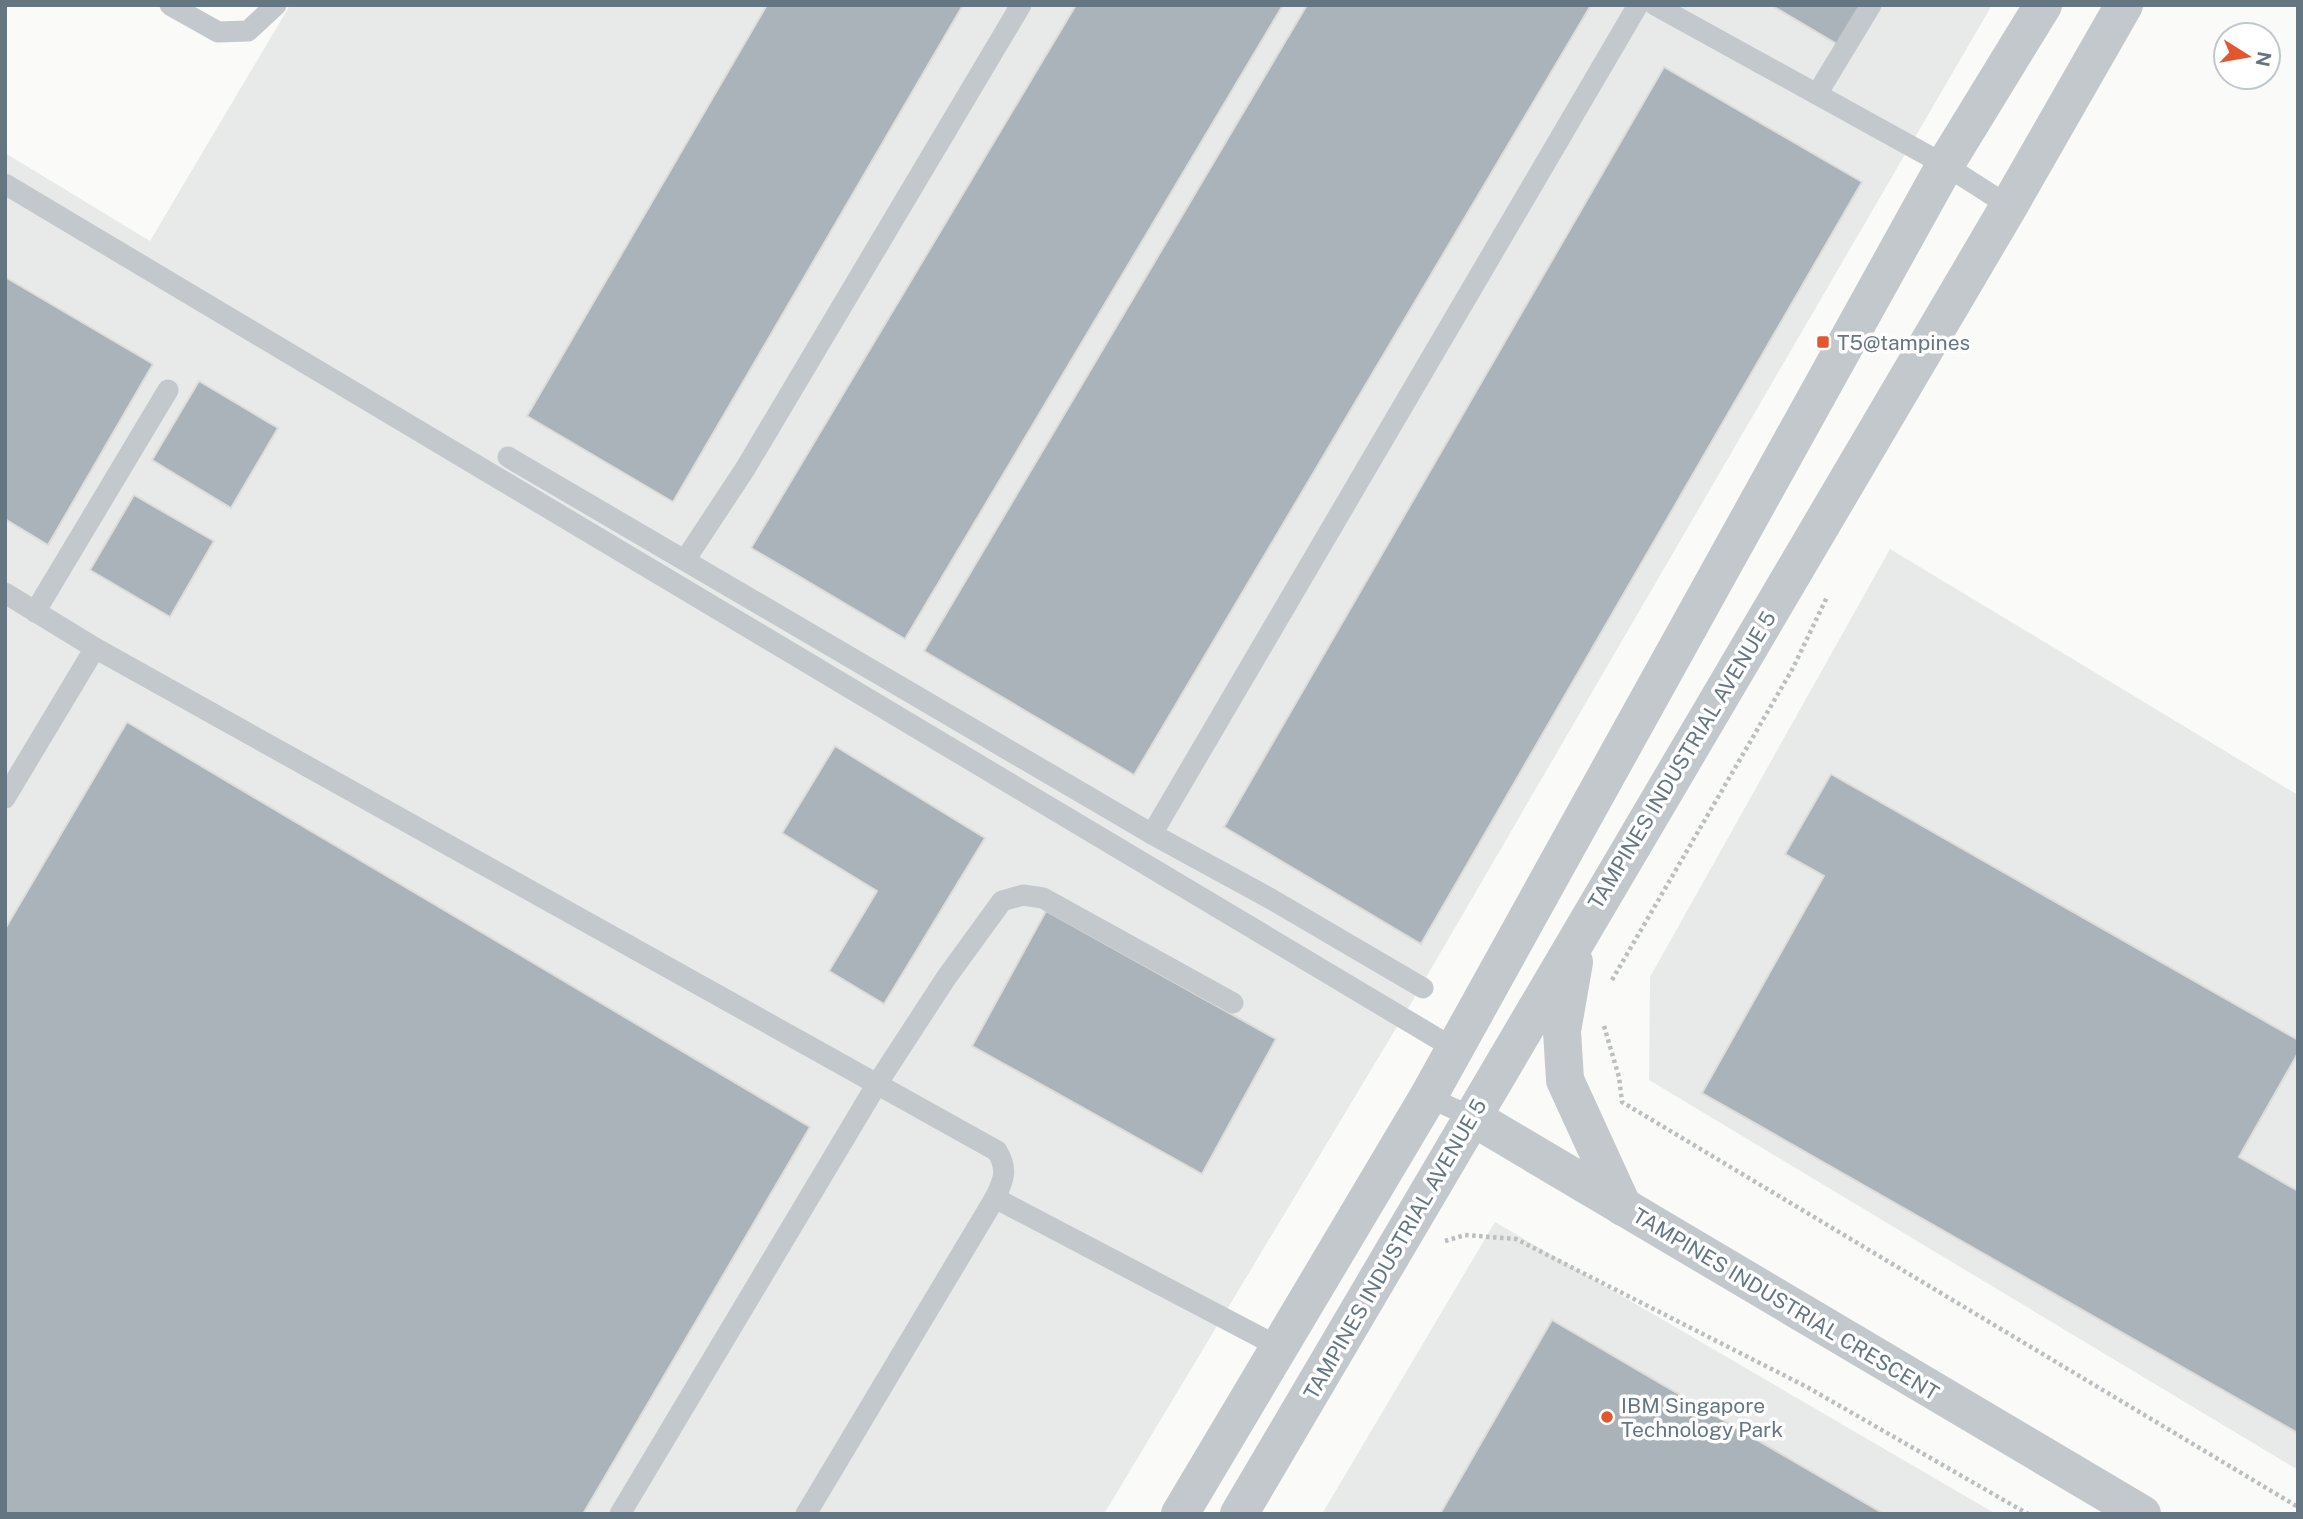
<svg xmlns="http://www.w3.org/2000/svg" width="2303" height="1519" font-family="'Public Sans',sans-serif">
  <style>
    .built { fill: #e8e9e9 }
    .building { fill: #aab3b9; stroke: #dcdcda; stroke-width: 2 }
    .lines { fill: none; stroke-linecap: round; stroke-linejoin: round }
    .path { stroke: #bbbfc2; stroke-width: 4.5; stroke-dasharray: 3.5 3.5; stroke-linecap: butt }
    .lane { stroke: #c3c8cc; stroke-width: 21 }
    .street { stroke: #c3c8cc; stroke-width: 38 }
    .poi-dot { fill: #e4572e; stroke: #fff; stroke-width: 2.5 }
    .labels { text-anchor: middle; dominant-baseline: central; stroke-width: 7; stroke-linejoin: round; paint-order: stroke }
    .poi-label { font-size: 21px; fill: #657683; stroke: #fff; text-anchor: start }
    .street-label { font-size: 21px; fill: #657683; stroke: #fff }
  </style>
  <rect width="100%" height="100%" fill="#fafaf8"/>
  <g class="built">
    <path d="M290,5h1702l-582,1000 -306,509h-1099v-1361l145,88z"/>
    <path d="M1890,549l408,246v675l-649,-390 1,-103z"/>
    <path d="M1495,1222l501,292h-674z"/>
  </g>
  <g class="building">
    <path d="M767,5h196l-290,497 -146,-86z"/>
    <path d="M1076,5h207l-378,634 -154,-91z"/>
    <path d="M1307,5h284l-457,770 -210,-124z"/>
    <path d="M1771,5h95l-24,42z"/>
    <path d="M1664,67l198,115 -441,762 -197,-117z"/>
    <path d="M5,277l148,87 -105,181 -43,-26z"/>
    <path d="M199,381l79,47 -47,80 -79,-48z"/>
    <path d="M134,495l80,46 -44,76 -80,-47z"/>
    <path d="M127,722l683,405 -227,387h-578v-585z"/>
    <path d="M835,746l150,92 -101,166 -55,-33 48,-80 -95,-58z"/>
    <path d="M1831,774l467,266v13l-59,104 59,34v242l-596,-340 122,-217 -39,-22z"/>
    <path d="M1046,911l230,128 -74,135 -230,-128z"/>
    <path d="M1552,1320l332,194h-444z"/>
  </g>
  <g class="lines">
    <g class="path">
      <path d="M1612,980l181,-312 34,-71"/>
      <path d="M1604,1026l15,51 3,25 676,405"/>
      <path d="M1445,1241l20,-6 51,4 291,148 221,127"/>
    </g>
    <g class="lane">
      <path d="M170,5l48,27 30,-1 28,-26"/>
      <path d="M1655,5l290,160 64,41"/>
      <path d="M1817,94l54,-89"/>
      <path d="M5,184l1450,865"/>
      <path d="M508,457l644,377 119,65 152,89"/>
      <path d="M685,560l60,-91 276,-464"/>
      <path d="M5,593l90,55 902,503c11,18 7,29 -2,47l-189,316"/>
      <path d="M35,612l133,-222"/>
      <path d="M5,798l90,-150"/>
      <path d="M1152,834l486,-829"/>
      <path d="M1428,1097l44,20"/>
      <path d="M995,1198l284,149"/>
      <path d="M620,1514l257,-430 69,-106 56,-77 21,-6 20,3 190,105"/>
    </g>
    <g class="street">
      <path d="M1574,962l-12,69 3,49 58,127"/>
      <path d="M1472,1117l670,397"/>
      <path d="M1180,1514l248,-417 517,-932 98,-160"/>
      <path d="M1239,1514l770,-1308 115,-201"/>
    </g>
  </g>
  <g class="poi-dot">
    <rect x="1816" y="335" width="14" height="14" rx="3.5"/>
    <circle cx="1607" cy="1417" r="7"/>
  </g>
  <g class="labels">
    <g class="poi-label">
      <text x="1837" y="342">T5@tampines</text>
      <text x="1621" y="1405">IBM Singapore<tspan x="1621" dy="24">Technology Park</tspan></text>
    </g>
    <g class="street-label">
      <text transform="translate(1682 760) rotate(-59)">TAMPINES INDUSTRIAL AVENUE 5</text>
      <text transform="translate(1395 1249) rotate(-60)">TAMPINES INDUSTRIAL AVENUE 5</text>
      <text transform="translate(1786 1304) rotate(31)">TAMPINES INDUSTRIAL CRESCENT</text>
    </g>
  </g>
  <rect width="2303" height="1519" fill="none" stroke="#657683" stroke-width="14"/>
  <g transform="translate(2247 56) rotate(101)"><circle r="33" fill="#ffffff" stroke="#c1c8cd" stroke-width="2"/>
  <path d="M0-5L12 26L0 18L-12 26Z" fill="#e4572e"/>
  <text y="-10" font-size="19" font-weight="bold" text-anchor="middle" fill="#657683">N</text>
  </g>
</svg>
